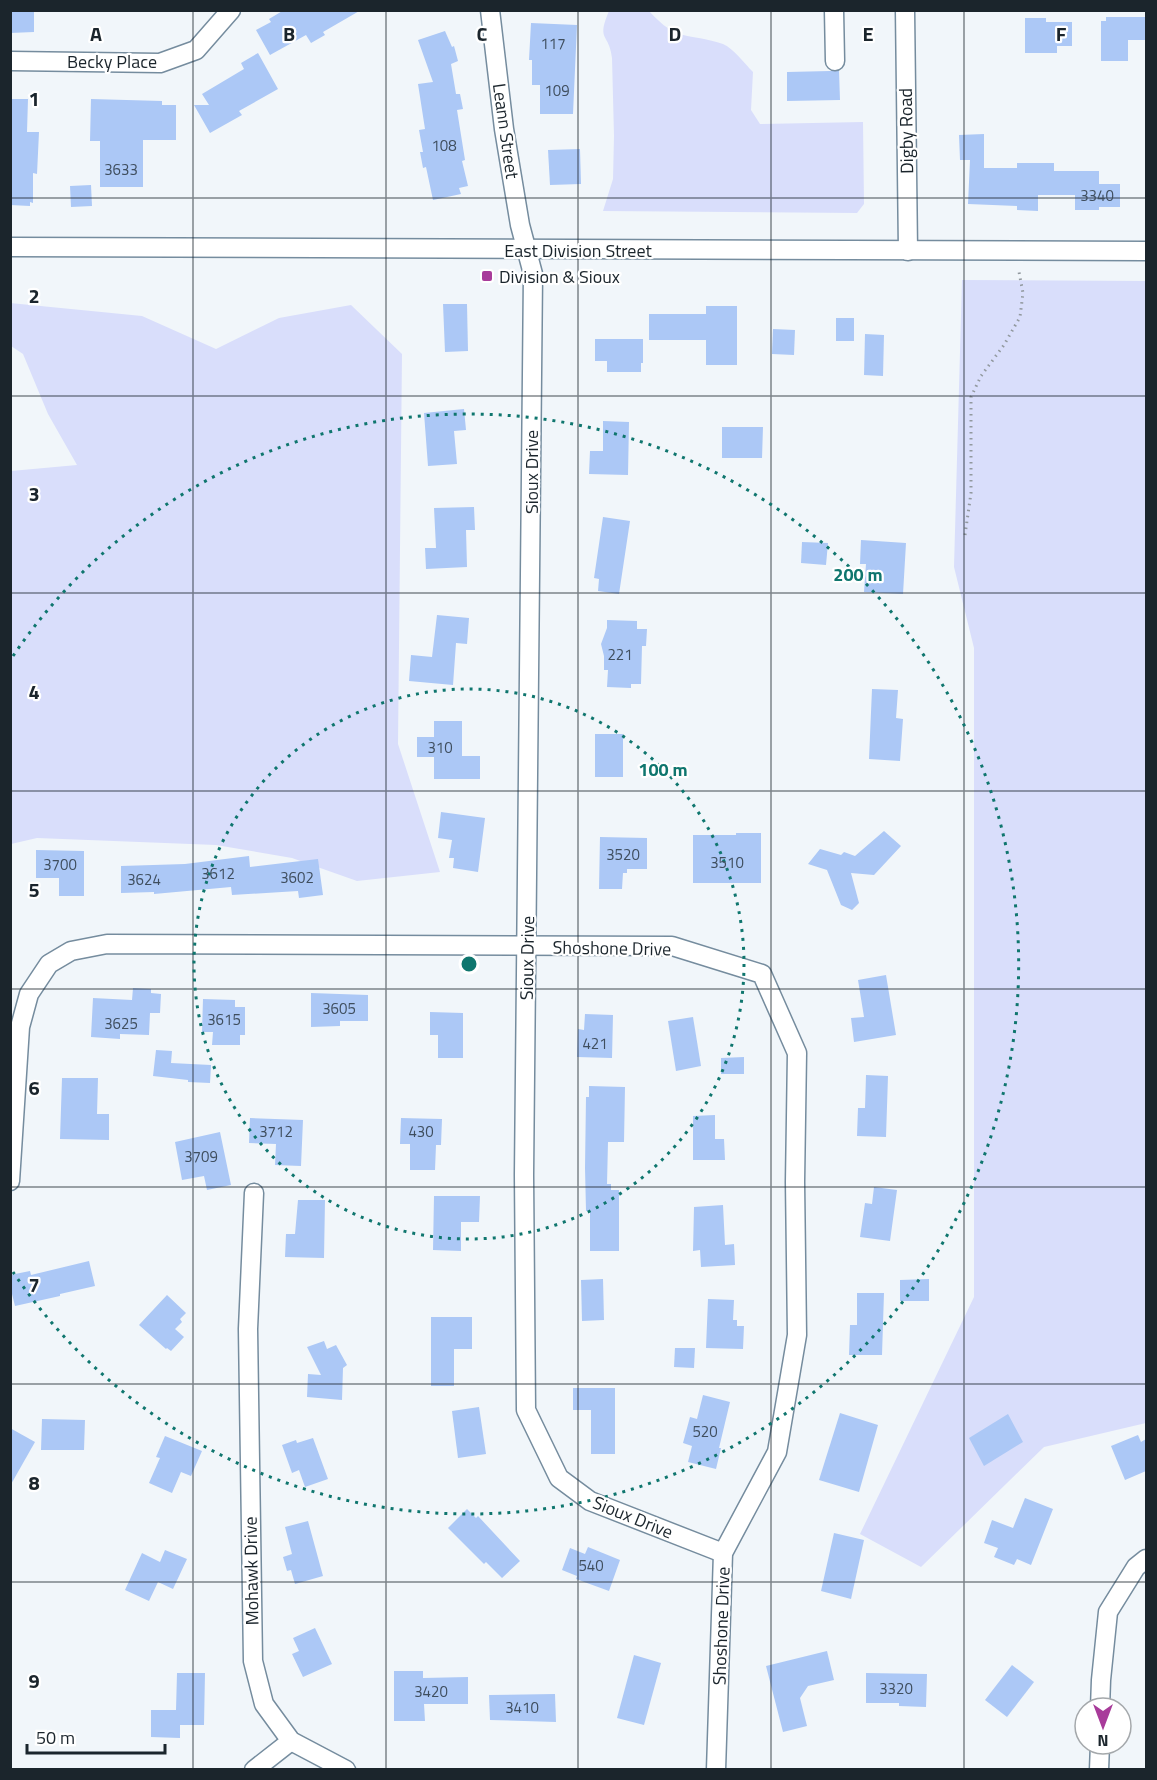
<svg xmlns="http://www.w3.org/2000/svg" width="1157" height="1780" font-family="'Titillium Web',sans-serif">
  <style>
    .green { fill: #d9defb }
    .building { fill: #acc8f6 }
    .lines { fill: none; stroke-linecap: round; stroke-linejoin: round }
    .minor-casing { stroke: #758c9e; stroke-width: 21 }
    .path { stroke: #92999f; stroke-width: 3; stroke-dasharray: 1.5 4.5; stroke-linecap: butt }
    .minor { stroke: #fff; stroke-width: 18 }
    .grid { fill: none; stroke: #1b252c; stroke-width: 1.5; stroke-opacity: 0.55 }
    .ring { fill: none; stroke: #0f766e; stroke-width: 3; stroke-dasharray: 3 6 }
    .poi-dot { fill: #a83b9a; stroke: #fff; stroke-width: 2 }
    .labels { text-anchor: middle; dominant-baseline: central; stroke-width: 4.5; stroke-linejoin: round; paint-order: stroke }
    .number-label { font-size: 15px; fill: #3f4e5e }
    .street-label { font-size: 18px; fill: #1b252c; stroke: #fff }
    .poi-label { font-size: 18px; fill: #1b252c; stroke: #fff; text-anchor: start }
    .grid-label { font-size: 20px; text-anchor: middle; font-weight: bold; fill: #1b252c; stroke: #fff; stroke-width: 4.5; stroke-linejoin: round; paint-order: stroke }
    .centre { fill: #0f766e; stroke: #fff; stroke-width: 3 }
    .ring-label { font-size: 18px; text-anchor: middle; font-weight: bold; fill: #0f766e; stroke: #fff; stroke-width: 4.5; stroke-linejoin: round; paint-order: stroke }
  </style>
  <rect width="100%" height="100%" fill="#f1f6fa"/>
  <g class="green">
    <path d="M609,11h40c29,32 38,21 74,33 10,4 22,20 30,28l-2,38 9,14 103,-2 1,82 -7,9 -254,-2 10,-32 1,-43 -2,-78c-3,-26 -16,-16 -3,-47z"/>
    <path d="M962,280l184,1v1142l-102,24 -123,120 -61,-33 114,-237v-649l-20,-81z"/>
    <path d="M10,303l132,13 74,33 63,-31 72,-13 51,49 -4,390 42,128 -83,9 -65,-23 -76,-13 -179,-7 -26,6v-373l66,-6 -29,-51 -25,-60 -12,-8z"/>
  </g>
  <g class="building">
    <path d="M10,10h24v22l-24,1z"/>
    <path d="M284,10h77l-38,22 2,3 -14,8 -5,-8 -36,20 -14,-25 15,-8 -2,-3z"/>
    <path d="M1106,17h40v23h-18v21h-27v-40h5z"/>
    <path d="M1025,18h21v4h26v24h-15v7h-32z"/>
    <path d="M531,23l46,2 -4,89h-33v-29h-8v-25h-3z"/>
    <path d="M445,31l7,16 2,-1 4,15 -7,3 5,30h4l3,15 -6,1 8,50 -3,1 6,25 -9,2 2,6 -28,6 -7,-33 -3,1 -3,-16h3l-4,-22 6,-1 -7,-45 15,-2 -15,-42z"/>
    <path d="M258,53l20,36 -39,22 3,4 -32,18 -16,-28h15l-7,-11 42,-25 -3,-6z"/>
    <path d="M830,71h9l1,29 -53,1v-29z"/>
    <path d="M10,99h18l-1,33h12l-2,42 -4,-1v30l-3,-1v4l-20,-1z"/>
    <path d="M91,99l71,2v4h14v35h-33v47h-43v-46h-10z"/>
    <path d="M984,134v34h33v-5h37v8h45v13h21v23h-21v3h-24v-15h-37v16l-21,-1v-4l-49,-2 2,-44h-10l-1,-25z"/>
    <path d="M580,149l1,35 -31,1 -2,-35z"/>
    <path d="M91,185l1,21 -21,1 -1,-21z"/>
    <path d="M443,304h24l1,47 -23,1z"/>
    <path d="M706,306h31v59h-31v-25h-57v-26h57z"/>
    <rect x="836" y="318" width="18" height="23"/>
    <path d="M773,329l22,1 -1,25 -22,-1z"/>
    <path d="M865,334l19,1 -1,41 -19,-1z"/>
    <path d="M595,339h48v24h-2v9h-34v-11h-12z"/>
    <path d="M464,409l2,21 -12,1 3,33 -29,2 -4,-53z"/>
    <path d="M603,421l26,1 -1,53 -39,-1 1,-23h13z"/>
    <path d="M722,427h41l-1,31h-40z"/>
    <path d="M474,507l1,23h-9l1,37 -41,2 -1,-21h11l-2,-40z"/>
    <path d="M603,517l27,4 -11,73 -21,-3 1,-12 -5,-1z"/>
    <path d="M861,540l45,3 -3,51 -39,-2 2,-28h-6z"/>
    <path d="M802,542l26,1 -2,22 -25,-2z"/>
    <path d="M437,615l32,3 -2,26 -11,-1 -3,42 -44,-4 2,-26 21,2z"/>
    <path d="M607,620l30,1v8h10l-1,17h-4l-1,38h-10v4l-24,-1 1,-17h-4v-14l-3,-12 6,-16z"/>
    <path d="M872,689l26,1 -2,28 7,1 -3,42 -31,-2z"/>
    <path d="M434,721h28v35h18v23h-46v-22h-17v-20h17z"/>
    <rect x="595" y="734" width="28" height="43"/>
    <path d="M441,812l44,6 -7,54 -25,-4 1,-10h-5l3,-18 -14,-2z"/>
    <path d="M884,831l17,15 -27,29 -23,-2 8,30 -7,7 -11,-5 -14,-35 -19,-6 12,-15 21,6 3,-3 11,4z"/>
    <path d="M736,833h25v50h-68v-48h43z"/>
    <path d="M600,837l47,1v31h-20v4h-4l-1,16h-23z"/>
    <path d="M36,850l48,1v45h-25v-18h-23z"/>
    <path d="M249,856l1,11 68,-8 5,36 -24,3 -1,-7 -66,4 -1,-8 -77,7v-2l-33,1v-27l64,-2z"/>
    <path d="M886,975l10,60 -42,7 -3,-24 13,-1 -6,-37z"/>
    <path d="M133,988l18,1v4l10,1 -1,19h-10l-1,22 -29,-1v5l-29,-2 2,-39 39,2z"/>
    <path d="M311,993l57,2v26h-28v5l-29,1z"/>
    <path d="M203,999l32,1v7h10v28h-5v10h-28l1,-13h-11z"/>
    <path d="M430,1012l33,1v45h-25v-23h-8z"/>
    <path d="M585,1014l28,1 -1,43 -35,-1 1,-28 6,1z"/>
    <path d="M693,1017l8,49 -25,5 -8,-50z"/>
    <path d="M156,1050l16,1 -1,12 40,2 -1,18 -22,-1v-2l-35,-4z"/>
    <path d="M744,1057v17h-23v-16z"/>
    <path d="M866,1075l22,1 -2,61 -29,-1 1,-28h7z"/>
    <path d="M62,1078h36l-1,36h12v26l-49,-1z"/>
    <path d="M589,1086l36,1 -1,55h-16l-1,42h4v6h8v61h-29v-40h-4l-1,-43 1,-71h3z"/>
    <path d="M715,1115v24h9l1,21h-32v-44z"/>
    <path d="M250,1118l53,2 -2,46 -26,-1 1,-21 -27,-1z"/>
    <path d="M401,1118l41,1 -1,26h-5l-1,25h-25v-26h-10z"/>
    <path d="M220,1132l11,53 -24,5 -3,-14 -22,4 -7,-38z"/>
    <path d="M874,1187l23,3 -7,51 -30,-4 5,-34 7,1z"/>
    <path d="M434,1196h46l-1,26h-18v29l-28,-1z"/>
    <path d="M298,1200h27l-1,58 -39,-1 1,-23h9z"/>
    <path d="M723,1205l2,40 9,-1 1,21 -34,2 -1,-17 -7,1 1,-44z"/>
    <path d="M89,1261l6,25 -35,8v2l-45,10 -5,-20v-11l20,-4 1,4z"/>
    <path d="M603,1279l1,41 -22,1 -1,-41z"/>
    <path d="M929,1279v22h-29v-21z"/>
    <path d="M857,1293h27l-2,62h-33l1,-30h7z"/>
    <path d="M167,1295l19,18 -6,6 2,3 -7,7 9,8 -13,14 -4,-3 -1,1 -27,-24z"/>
    <path d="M708,1299l26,1 -1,20h4v6h7l-1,23 -37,-1z"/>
    <path d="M431,1317h41v32h-18v37h-23z"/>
    <path d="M324,1341l3,8 9,-4 11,20 -4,3 -1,32 -35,-3 1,-23 13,1 -14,-28z"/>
    <path d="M675,1348h20l-1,20 -20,-1z"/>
    <path d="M573,1388h42v66h-24v-44h-18z"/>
    <path d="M703,1395l27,7 -11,46h2l-5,21 -28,-7 4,-16 -9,-3 7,-26 7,2z"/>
    <path d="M479,1407l7,47 -28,4 -6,-47z"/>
    <path d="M840,1413l38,12 -19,67 -40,-12z"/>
    <path d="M1008,1414l15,28 -39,24 -15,-28z"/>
    <path d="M42,1419l43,1 -1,30h-43z"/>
    <path d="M10,1428l25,14 -25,44z"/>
    <path d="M1138,1435l3,7 5,-3v32l-21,9 -14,-34z"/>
    <path d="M165,1436l37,15 -11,25 -10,-4 -9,21 -23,-10 11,-25 -4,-1z"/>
    <path d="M313,1438l15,41 -23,8 -6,-17 -7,3 -10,-28 14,-5 1,3z"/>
    <path d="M1025,1498l28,11 -22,56 -14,-6 -3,6 -20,-8 4,-9 -14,-5 8,-23 21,8z"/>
    <path d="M467,1509l9,9 2,-2 42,45 -18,17 -16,-16 -2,2 -36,-36z"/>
    <path d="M308,1521l15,55 -28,8 -4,-14 -4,1 -4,-14 9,-3 -7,-27z"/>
    <path d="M834,1533l30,7 -13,59 -30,-8z"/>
    <path d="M588,1547l32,13 -11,31 -33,-12 1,-3 -15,-6 8,-22 15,6z"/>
    <path d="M165,1550l22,9 -14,30 -15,-7 -9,19 -24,-11 17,-37 18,9z"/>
    <path d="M315,1628l17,36 -29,13 -11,-23 7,-3 -6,-13z"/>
    <path d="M827,1651l7,29 -26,6 -8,12 7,28 -24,6 -17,-66z"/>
    <path d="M634,1655l27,8 -17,62 -27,-7z"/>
    <path d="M1012,1665l22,17 -27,35 -22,-17z"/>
    <path d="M394,1671h29v7l45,-1v27h-44l1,17h-31z"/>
    <path d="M177,1673h28l-1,52h-24v13l-29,-1v-27h25z"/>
    <path d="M866,1673l61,1 -1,33 -27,-1v-3h-33z"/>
    <path d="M555,1694l1,28 -66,-2 -1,-25z"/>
  </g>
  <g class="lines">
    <defs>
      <g id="minor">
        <path d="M490,10l14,119 16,96 13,49 -9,901 2,235 33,68 31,23 133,52"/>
        <path d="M834,10l1,51"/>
        <path d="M905,10l3,241"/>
        <path d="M10,61l150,2 36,-13 35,-40"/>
        <path d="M10,247l1136,4"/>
        <path d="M10,1181l10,-154 9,-33 20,-30 22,-13 36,-7 565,2 90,28 35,79 -2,129 2,153 -20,117 -54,101 -7,217"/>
        <path d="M254,1193l-6,136 5,332 11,43 27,37 55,29"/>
        <path d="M1100,1708l1,-28 7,-68 28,-45 10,-8"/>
        <path d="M254,1770l37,-29"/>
        <path d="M1099,1770l1,-26"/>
      </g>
    </defs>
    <use href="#minor" class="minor-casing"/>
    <path class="path" d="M965,535l6,-42v-96l10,-21 23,-31 16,-28 3,-24 -4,-21"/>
    <use href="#minor" class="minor"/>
  </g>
  <path class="grid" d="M193,10v1760M386,10v1760M578,10v1760M771,10v1760M964,10v1760M10,198h1136M10,396h1136M10,593h1136M10,791h1136M10,989h1136M10,1187h1136M10,1384h1136M10,1582h1136"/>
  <g class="ring">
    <circle cx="469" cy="964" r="275"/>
    <path d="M13 656A550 550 0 1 1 13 1272"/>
  </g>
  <rect class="poi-dot" x="481" y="270" width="12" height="12" rx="3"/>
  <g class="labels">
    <g class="number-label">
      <text x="553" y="43">117</text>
      <text x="557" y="90">109</text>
      <text x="444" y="145">108</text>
      <text x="121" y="169">3633</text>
      <text x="1097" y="195">3340</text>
      <text x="620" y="654">221</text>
      <text x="440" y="747">310</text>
      <text x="623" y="854">3520</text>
      <text x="727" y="862">3510</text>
      <text x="60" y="864">3700</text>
      <text x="218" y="873">3612</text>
      <text x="297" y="877">3602</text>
      <text x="144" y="879">3624</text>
      <text x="339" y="1008">3605</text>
      <text x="224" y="1019">3615</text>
      <text x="121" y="1023">3625</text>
      <text x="595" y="1043">421</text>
      <text x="276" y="1131">3712</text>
      <text x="421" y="1131">430</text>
      <text x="201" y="1156">3709</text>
      <text x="705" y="1431">520</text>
      <text x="591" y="1565">540</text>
      <text x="896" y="1688">3320</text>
      <text x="431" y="1691">3420</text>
      <text x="522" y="1707">3410</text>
    </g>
    <g class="street-label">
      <text x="112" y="61">Becky Place</text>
      <text transform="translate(506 131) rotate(82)">Leann Street</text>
      <text transform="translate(906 131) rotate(-91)">Digby Road</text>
      <text x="578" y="250">East Division Street</text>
      <text transform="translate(531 472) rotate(-90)">Sioux Drive</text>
      <text transform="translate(612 948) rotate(1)">Shoshone Drive</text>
      <text transform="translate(527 958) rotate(-89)">Sioux Drive</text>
      <text transform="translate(633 1517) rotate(22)">Sioux Drive</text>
      <text transform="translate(251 1571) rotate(-91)">Mohawk Drive</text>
      <text transform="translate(721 1626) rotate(-88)">Shoshone Drive</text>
    </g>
    <g class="poi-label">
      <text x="499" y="276">Division &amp; Sioux</text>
    </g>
  </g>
  <g class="grid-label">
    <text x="96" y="41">A</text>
    <text x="289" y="41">B</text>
    <text x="482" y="41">C</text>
    <text x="675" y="41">D</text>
    <text x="868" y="41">E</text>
    <text x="1061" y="41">F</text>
    <text x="34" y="106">1</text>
    <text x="34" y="303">2</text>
    <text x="34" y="501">3</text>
    <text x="34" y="699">4</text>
    <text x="34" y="897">5</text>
    <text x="34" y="1095">6</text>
    <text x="34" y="1292">7</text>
    <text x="34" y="1490">8</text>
    <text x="34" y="1688">9</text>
  </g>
  <circle cx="469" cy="964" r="9" class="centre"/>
  <g class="ring-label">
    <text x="858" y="581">200 m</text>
    <text x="663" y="776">100 m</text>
  </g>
  <rect width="1157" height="1780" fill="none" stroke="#1b252c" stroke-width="24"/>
  <g transform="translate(1103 1726) rotate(180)"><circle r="28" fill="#ffffff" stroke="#a4a8ab" stroke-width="1.5"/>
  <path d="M0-4.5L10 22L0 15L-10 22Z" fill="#a83b9a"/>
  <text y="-9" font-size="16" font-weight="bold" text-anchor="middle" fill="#1b252c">N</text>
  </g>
  <path d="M27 1744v9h138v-9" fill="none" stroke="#1b252c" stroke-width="3"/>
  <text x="36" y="1744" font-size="18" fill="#1b252c" stroke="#ffffff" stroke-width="4.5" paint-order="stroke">50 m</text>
</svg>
